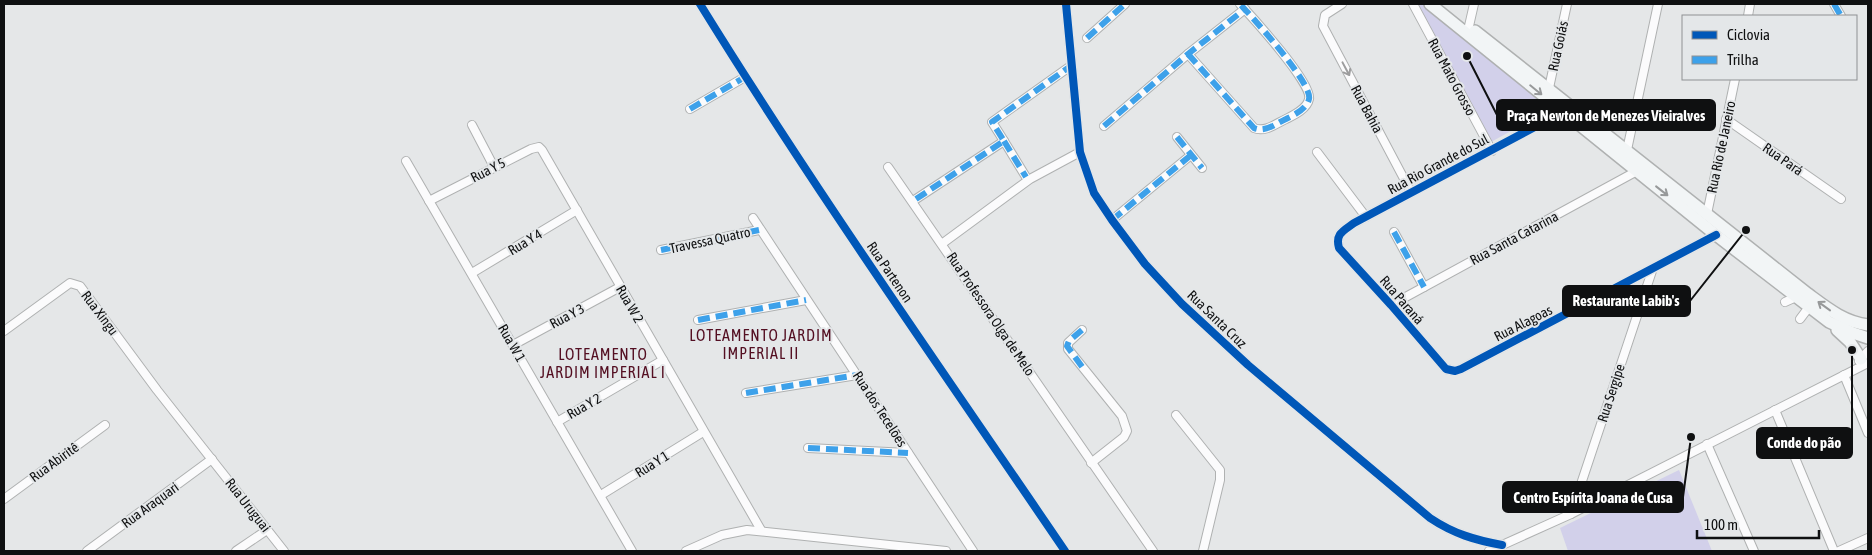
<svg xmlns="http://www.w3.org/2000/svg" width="1872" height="555" font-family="'Asap Condensed',sans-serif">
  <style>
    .green { fill: #d2d0ea }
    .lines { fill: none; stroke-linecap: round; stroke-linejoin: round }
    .street-casing { stroke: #afb1b1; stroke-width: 10 }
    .secondary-casing { stroke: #afb1b1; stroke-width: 14 }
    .street { stroke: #fbfbfc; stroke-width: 8 }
    .secondary { stroke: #f2f5f6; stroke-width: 11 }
    .quiet { stroke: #3da1ea; stroke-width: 6; stroke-dasharray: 12 6; stroke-linecap: butt }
    .cycleway-casing { stroke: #e4e7e9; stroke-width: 11 }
    .cycleway { stroke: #0057b8; stroke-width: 8 }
    .oneway { stroke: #9d9d9e }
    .oneway2 { stroke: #97999a }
    .labels { text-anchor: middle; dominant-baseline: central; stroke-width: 4; stroke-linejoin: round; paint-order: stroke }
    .street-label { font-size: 14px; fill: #0f1011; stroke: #e4e7e9 }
    .quarter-label { font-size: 16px; letter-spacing: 1px; fill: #540f22; stroke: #e4e7e9 }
    .leader { fill: none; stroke: #0f1011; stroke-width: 2 }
    .callout-dot { fill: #0f1011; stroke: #e4e7e9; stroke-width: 2 }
    .callout { fill: #0f1011; stroke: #0f1011; stroke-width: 2 }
    .callout-label { font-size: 15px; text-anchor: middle; font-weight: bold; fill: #fff }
  </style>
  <rect width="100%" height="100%" fill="#e5e7e8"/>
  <g class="green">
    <path d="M1414,4h13l128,103 -64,35z"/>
    <path d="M1679,470l33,81h-144l-8,-23z"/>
  </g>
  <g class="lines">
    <defs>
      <g id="street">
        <path d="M700,4c115,186 242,366 365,547"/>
        <path d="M1066,4l14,148 14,41 18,27 33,44 37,40 66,61 182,153c24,16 45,22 72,27"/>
        <path d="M1342,4l-17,11 -2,11 88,166"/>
        <path d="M1413,4l79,147"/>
        <path d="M1834,4l7,12"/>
        <path d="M1748,16l2,-12"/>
        <path d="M1469,26l5,-22"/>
        <path d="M1087,38l38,-34"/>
        <path d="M1188,54l66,74c11,5 23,-5 32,-9 8,-4 21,-10 23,-20 4,-15 -56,-81 -69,-95"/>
        <path d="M1549,88l18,-84"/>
        <path d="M690,109l55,-32"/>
        <path d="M1563,112l-209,111c-11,8 -19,11 -15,25l52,57 55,64 9,2 6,-2 255,-134"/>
        <path d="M1726,119l115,80"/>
        <path d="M472,125l22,42"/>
        <path d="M1104,126l84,-72 57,-45"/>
        <path d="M1177,137l25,31"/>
        <path d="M1004,141l22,36"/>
        <path d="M1627,150l31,-146"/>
        <path d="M1317,152l49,65"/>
        <path d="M406,161l226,390"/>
        <path d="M888,167l265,384"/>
        <path d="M916,199l88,-58 -12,-19 80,-57"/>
        <path d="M429,201l102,-52 8,-2 3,3 219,380"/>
        <path d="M1707,214l28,-135"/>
        <path d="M753,218l220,333"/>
        <path d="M1112,220l79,-65"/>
        <path d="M1394,232l30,55"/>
        <path d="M943,243l87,-64 50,-27"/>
        <path d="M661,250l98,-20"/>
        <path d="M472,273l105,-63"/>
        <path d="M1785,302l11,-5"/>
        <path d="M1391,305l246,-134"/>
        <path d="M1800,319l9,-12"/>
        <path d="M698,320l108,-20"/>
        <path d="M1082,330l-14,13v6l54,67 5,15 -3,6 -33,26"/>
        <path d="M4,331l66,-48 10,3 77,104 127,161"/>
        <path d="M513,345l107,-58"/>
        <path d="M1859,361l9,-10"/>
        <path d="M1844,375l24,58"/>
        <path d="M746,393l111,-18"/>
        <path d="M1775,410l59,141"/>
        <path d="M1176,415l44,55v10l-17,71"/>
        <path d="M557,422l106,-62"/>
        <path d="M1707,444l47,107"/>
        <path d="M808,448l100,5"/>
        <path d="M601,495l102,-63"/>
        <path d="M4,499l101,-74"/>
        <path d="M1571,514l81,-243"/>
        <path d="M87,551l125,-92"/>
        <path d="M236,551l31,-21"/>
        <path d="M686,551l36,-16 25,-5 199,21"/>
        <path d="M1489,551l82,-37 297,-151"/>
        <path d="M1839,551l29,-13"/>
      </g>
      <g id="secondary">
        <path d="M1430,4l286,231 113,87 24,11 15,5"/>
        <path d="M1475,31l333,263c19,14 36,28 60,31"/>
        <path d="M1837,330l13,12 11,17"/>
      </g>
    </defs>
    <use href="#street" class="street-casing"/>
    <use href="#secondary" class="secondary-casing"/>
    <use href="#street" class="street"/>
    <use href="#secondary" class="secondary"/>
    <g class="quiet">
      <path d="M1834,4l7,12"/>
      <path d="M1087,38l38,-34"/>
      <path d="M1188,54l66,74c11,5 23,-5 32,-9 8,-4 21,-10 23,-20 4,-15 -56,-81 -69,-95"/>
      <path d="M690,109l55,-32"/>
      <path d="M1104,126l84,-72 57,-45"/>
      <path d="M1177,137l25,31"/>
      <path d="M1004,141l22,36"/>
      <path d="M916,199l88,-58 -12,-19 80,-57"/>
      <path d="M1112,220l79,-65"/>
      <path d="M1394,232l30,55"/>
      <path d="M661,250l98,-20"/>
      <path d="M698,320l108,-20"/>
      <path d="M1082,330l-13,11 -2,5 16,22"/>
      <path d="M746,393l111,-18"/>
      <path d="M808,448l100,5"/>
    </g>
    <defs>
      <g id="cycleway">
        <path d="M700,4c115,186 242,366 365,547"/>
        <path d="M1066,4l14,148 14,41 18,27 33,44 37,40 66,61 182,153c24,16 45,22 72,27"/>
        <path d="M1563,112l-209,111c-11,8 -19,11 -15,25l52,57 55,64 9,2 6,-2 255,-134"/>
      </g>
    </defs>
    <use href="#cycleway" class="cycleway-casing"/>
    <use href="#cycleway" class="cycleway"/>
  </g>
  <defs><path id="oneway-shaft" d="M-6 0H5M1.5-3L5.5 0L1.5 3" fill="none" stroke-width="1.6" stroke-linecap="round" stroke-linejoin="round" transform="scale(1.25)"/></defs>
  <use class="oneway" href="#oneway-shaft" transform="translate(1346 69) rotate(62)"/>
  <g class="oneway2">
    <use href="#oneway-shaft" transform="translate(1536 90) rotate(39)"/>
    <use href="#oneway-shaft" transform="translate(1662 191) rotate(38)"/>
    <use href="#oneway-shaft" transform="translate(1824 306) rotate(-144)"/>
  </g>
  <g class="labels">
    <g class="street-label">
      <text transform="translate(1558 46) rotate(-78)">Rua Goiás</text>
      <text transform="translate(1452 77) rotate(62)">Rua Mato Grosso</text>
      <text transform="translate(1367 109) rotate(62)">Rua Bahia</text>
      <text transform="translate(1721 147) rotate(-78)">Rua Rio de Janeiro</text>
      <text transform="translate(1783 159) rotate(35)">Rua Pará</text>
      <text transform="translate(1438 164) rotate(-28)">Rua Rio Grande do Sul</text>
      <text transform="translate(488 170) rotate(-27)">Rua Y 5</text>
      <text transform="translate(1514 238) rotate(-28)">Rua Santa Catarina</text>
      <text transform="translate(710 240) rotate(-12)">Travessa Quatro</text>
      <text transform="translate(525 242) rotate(-31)">Rua Y 4</text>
      <text transform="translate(890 272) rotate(56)">Rua Partenon</text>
      <text transform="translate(1402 300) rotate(49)">Rua Paraná</text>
      <text transform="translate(630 304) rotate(60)">Rua W 2</text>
      <text transform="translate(100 313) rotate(53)">Rua Xingu</text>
      <text transform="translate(991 314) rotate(56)">Rua Professora Olga de Melo</text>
      <text transform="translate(567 316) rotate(-28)">Rua Y 3</text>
      <text transform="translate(1217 319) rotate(44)">Rua Santa Cruz</text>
      <text transform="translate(1523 323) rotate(-27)">Rua Alagoas</text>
      <text transform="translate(512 343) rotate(60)">Rua W 1</text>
      <text transform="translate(1611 393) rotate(-72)">Rua Sergipe</text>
      <text transform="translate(584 406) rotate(-30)">Rua Y 2</text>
      <text transform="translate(880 409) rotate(57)">Rua dos Tecelões</text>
      <text transform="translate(54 462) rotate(-36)">Rua Abiritê</text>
      <text transform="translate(652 464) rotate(-32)">Rua Y 1</text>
      <text transform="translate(150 505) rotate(-36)">Rua Araquari</text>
      <text transform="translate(248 505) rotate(52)">Rua Uruguai</text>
    </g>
    <g class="quarter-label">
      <text x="761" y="335">LOTEAMENTO JARDIM<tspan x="761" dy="18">IMPERIAL II</tspan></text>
      <text x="603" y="354">LOTEAMENTO<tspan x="603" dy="18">JARDIM IMPERIAL I</tspan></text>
    </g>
  </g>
  <path class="leader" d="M1467 56L1497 115M1746 230L1690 301M1852 350L1852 443M1691 437L1683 497"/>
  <g class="callout-dot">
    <circle cx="1467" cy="56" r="5"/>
    <circle cx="1746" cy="230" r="5"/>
    <circle cx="1852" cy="350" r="5"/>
    <circle cx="1691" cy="437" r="5"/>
  </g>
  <g class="callout">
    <rect x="1497" y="100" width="218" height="30" rx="5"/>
    <rect x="1563" y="286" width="127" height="30" rx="5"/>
    <rect x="1757" y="428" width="95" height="30" rx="5"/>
    <rect x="1503" y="482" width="180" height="30" rx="5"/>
  </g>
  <g class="callout-label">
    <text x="1606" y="121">Praça Newton de Menezes Vieiralves</text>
    <text x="1626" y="306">Restaurante Labib's</text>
    <text x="1804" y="448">Conde do pão</text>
    <text x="1593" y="503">Centro Espírita Joana de Cusa</text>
  </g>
  <rect width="1872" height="555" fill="none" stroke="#0f1011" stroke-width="10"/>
  <rect x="1682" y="15" width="175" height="65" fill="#e4e7e9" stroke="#8f9193"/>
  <rect x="1692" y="31" width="25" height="8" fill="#0057b8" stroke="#8f9193"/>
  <text x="1727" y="40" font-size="15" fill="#0f1011">Ciclovia</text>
  <rect x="1692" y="56" width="25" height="8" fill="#3da1ea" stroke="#8f9193"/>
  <text x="1727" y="65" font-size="15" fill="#0f1011">Trilha</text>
  <path d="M1697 530v8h122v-8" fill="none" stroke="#0f1011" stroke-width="2.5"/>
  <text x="1704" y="530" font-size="15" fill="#0f1011" stroke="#e4e7e9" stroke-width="4" paint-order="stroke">100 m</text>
</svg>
